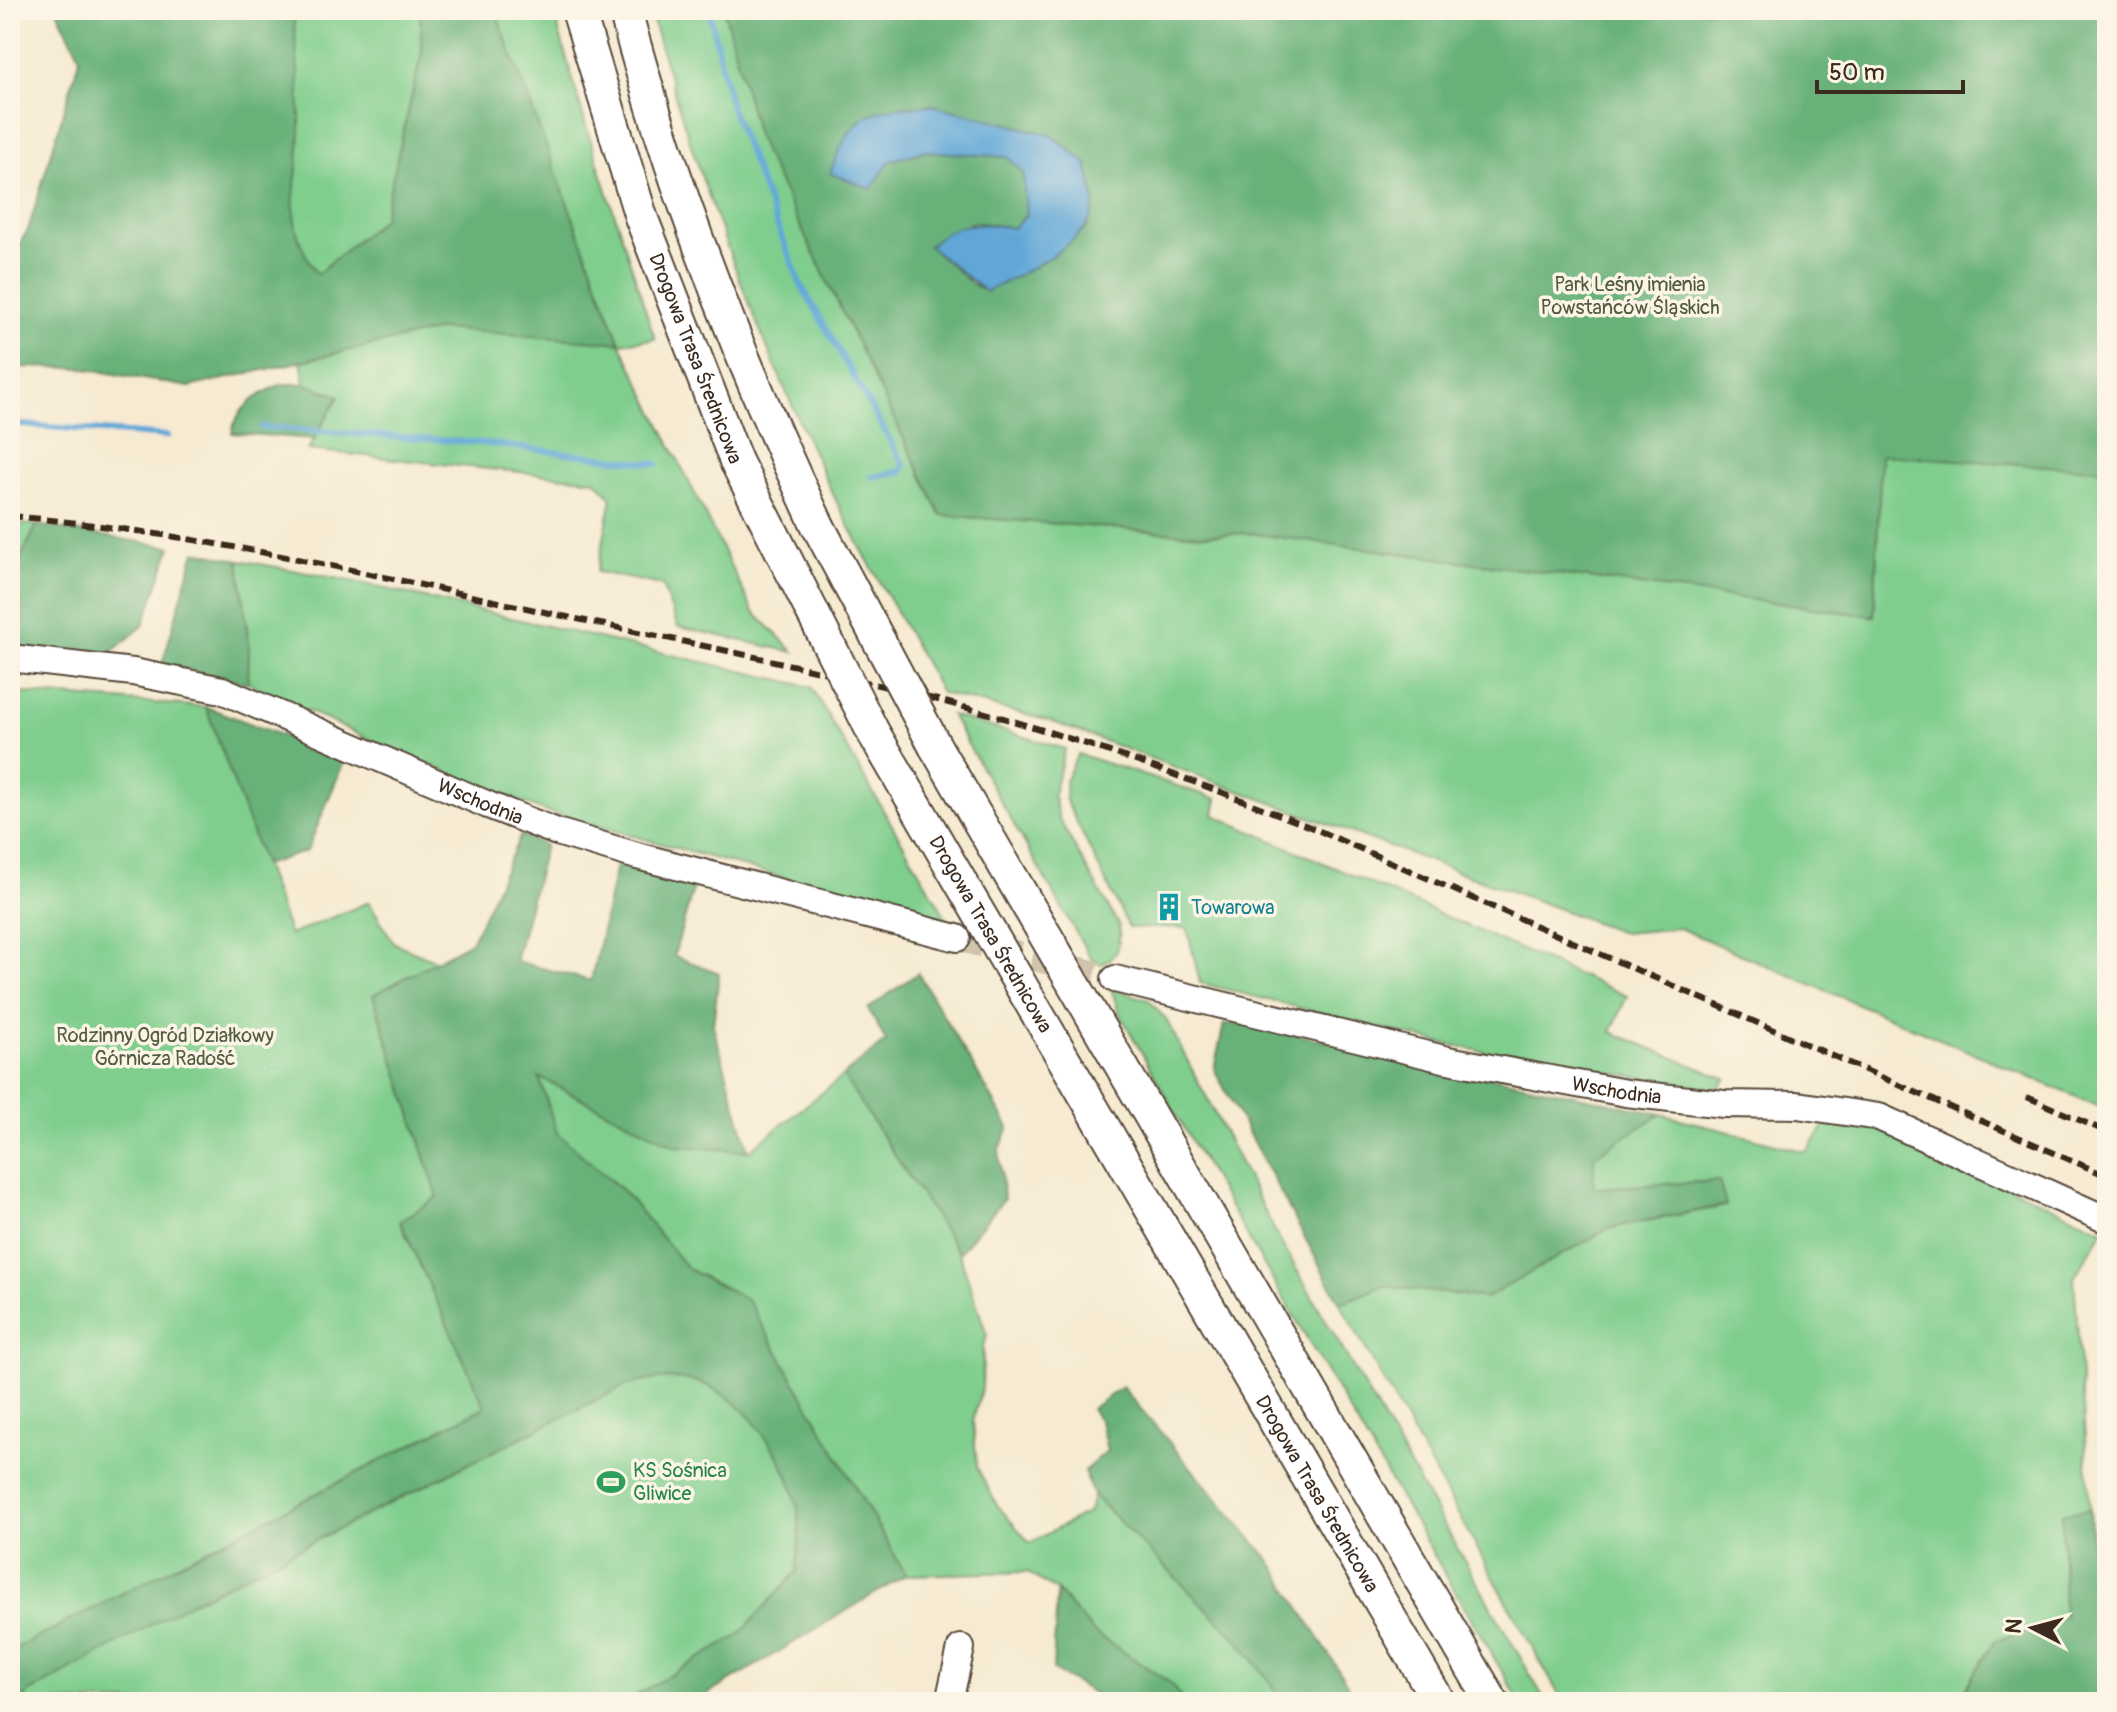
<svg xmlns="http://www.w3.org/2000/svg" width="2117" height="1712" font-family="Pangolin,sans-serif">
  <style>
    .green { fill: #80ce8e; stroke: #5e7c56; stroke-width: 2 }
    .forest { fill: #68b179; stroke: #526e4c; stroke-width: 2; fill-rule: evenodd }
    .water { fill: #61a7d7; stroke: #4e687a; stroke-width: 2 }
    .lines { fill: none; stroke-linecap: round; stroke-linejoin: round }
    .stream { stroke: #61a7d7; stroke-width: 6 }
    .minor-tunnel { stroke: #d1c4ad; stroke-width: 26; stroke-dasharray: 26 13; stroke-linecap: butt }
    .minor-casing { stroke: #574739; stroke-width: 30 }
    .major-casing { stroke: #574739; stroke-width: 36 }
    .minor { stroke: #fff; stroke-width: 26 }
    .major { stroke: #fff; stroke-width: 32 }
    .rail { stroke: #3b2a1e; stroke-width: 6; stroke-dasharray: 12 6; stroke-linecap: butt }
    .major-bridge-casing { stroke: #574739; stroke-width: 36; stroke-linecap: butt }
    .major-bridge { stroke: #fff; stroke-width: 32 }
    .labels { text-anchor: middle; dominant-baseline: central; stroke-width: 7; stroke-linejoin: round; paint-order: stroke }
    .park-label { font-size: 20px; fill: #505b40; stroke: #fcf5e5 }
    .street-label { font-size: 20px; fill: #3b2a1e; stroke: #fcf5e5 }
    .culture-label { font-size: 20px; fill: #0d838f; stroke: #fcf5e5; text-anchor: start }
    .leisure-label { font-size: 20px; fill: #27864d; stroke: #fcf5e5; text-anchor: start }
  </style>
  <rect width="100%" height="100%" fill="#fcf5e5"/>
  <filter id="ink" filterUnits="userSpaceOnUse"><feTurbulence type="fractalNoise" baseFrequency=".0125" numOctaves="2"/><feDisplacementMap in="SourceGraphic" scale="16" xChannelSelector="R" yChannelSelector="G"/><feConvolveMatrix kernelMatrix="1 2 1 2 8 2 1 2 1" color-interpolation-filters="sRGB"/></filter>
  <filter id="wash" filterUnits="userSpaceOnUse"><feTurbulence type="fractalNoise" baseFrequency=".006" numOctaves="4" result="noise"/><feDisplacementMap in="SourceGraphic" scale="32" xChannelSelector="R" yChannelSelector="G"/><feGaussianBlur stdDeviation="1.8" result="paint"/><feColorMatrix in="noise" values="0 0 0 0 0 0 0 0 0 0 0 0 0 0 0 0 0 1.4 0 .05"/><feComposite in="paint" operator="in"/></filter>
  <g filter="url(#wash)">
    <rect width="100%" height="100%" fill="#f6ead1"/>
    <g class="green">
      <path d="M293,10h127l2,42 -39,168 -66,55 -21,-34 -4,-47 8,-70z"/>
      <path d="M495,10h58l33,116 69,213 -35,4 133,268 41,41 -116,-25 -16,-42 -65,-13 15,-74 -17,-18 -287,-30 31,-54 -34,-12 -4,-23 141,-32 177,13z"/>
      <path d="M650,10h74l34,129 183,376 261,20 47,-2 625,83 7,-162 226,16v640l-428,-182 -55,5 -574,-212 -109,-28c-37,-69 -78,-137 -112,-207 -73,-154 -134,-312 -179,-476z"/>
      <path d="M10,524l27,1 -22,44 8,57 -13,-1z"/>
      <path d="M239,560l117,22 455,105 139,237 -406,-113 -163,-66 -133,-62 1,-36z"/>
      <path d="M10,692l196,15 84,228 79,-33 25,41 43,18 -64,35 65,201 -38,25 86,185 -309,158 18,36 427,-214c23,-7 48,-13 72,-6 50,12 96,80 104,129 3,19 0,42 -1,62l-59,64 -114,66h-596l-18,-35z"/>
      <path d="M951,715l114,34 -12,45 6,25 60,107c1,18 0,29 -17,38l-9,-2z"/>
      <path d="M1078,754l139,45 -3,16 413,181 -16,36 115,47 -9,10 -174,-26 -103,-20 -240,-60 -13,-55h-58l-63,-127 -1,-20z"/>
      <path d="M1111,988l38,12 18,21 112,218 267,463h-26l-335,-572 -66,-118z"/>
      <path d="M539,1075l136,71 74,5 94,-75 116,177 28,82 -4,12 -1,41 -9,32 4,47 19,37 34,39 59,-31 4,-17 145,145 47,62h-101l-15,-20 -76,-50 -36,-41 -30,-19 -121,3 -159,-276 -59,-29 -63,-77 -69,-60z"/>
      <path d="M1661,1114l145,38 24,-34 52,10 221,102 -29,48 16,231 -28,5 2,103 -69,24 -29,46 3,15h-406l-223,-399 44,-17 102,12 123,-70 117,-22 -8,-25 -124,7v-32z"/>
    </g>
    <g class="forest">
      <path d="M57,10h236c3,37 7,74 7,111 2,64 -24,92 17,153l66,-55 39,-167 -2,-42h75l125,333 -178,-14 -253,58 -109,-19 -70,-1v-109l18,-28 52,-173z"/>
      <path d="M724,10h1383v460l-226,-15 -7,161 -625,-83 -47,2 -261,-20 -183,-376zM932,105l162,99 -8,25 -50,37 -50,25 -14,-7 -43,-38 44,-24 41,6 13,-13 -4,-43 -17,-16 -82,-5 -34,10z"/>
      <path d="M282,384h23l34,12 -25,43 -82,-6c4,-26 27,-39 50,-49z"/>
      <path d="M37,525l134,22 -28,79 -34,28 -43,1 -56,-8v-22h13l-8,-56z"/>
      <path d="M195,551l44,9 10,87 -1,36 -86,-19z"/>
      <path d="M206,707l139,52 -38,92 -43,14z"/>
      <path d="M521,835l24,10 -30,116 76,20 25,-116 78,20 -20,71 45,17 -6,53 36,125 -74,-5 -136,-69 18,56 68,60 63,76 59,30 159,276 -211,127h-71l114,-66 59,-65c1,-19 4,-42 1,-61 -8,-49 -54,-117 -104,-129 -25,-6 -49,-1 -72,6l-428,214 -169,94 3,7h-18v-51l475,-244 -85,-186 38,-24 -65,-202 98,-53z"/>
      <path d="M918,973l91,154 -10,24 5,48 -45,54 -116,-177 43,-35 -18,-32z"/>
      <path d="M1224,1024h25l412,90 -67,42v32l125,-7 7,24 -117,23 -123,70 -102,-12 -44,17 -126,-234z"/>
      <path d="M1122,1387l151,177 85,138h-73l-47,-62 -145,-145 -9,-24 23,-20 -7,-30 -9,-12z"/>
      <path d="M2090,1509l3,50 14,3v140h-138l-3,-15 29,-46 69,-24 -2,-103z"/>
      <path d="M1057,1591l36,41 76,50 15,20h-75l-56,-32z"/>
    </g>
    <path class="water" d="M932,105l119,30 36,29c2,12 7,25 7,38 1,40 -77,73 -108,90l-57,-46c27,-27 50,-23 85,-18l12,-13 -3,-43 -16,-15 -83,-6 -34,10 -19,28 -41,-16c23,-62 38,-65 102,-68z"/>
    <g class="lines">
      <g class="stream">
        <path d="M709,10l22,98 69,175 104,182 -2,6 -30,6"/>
        <path d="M10,424l157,12"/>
        <path d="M262,427l219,16 176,21"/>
      </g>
    </g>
  </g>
  <g filter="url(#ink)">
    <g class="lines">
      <path class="minor-tunnel" d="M957,938l158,41"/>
      <defs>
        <g id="minor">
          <path id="s1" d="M10,658l123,14 89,18 266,115 69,27 80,24 320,82"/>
          <path id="s2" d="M1115,979l333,81 178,33 98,11 73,1 82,12 228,103"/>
          <path d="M949,1702l12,-54"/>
        </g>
        <g id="major">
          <path id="s3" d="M578,10l63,207 95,244"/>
          <path d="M625,10c47,178 114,350 193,516"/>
          <path id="s4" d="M873,732l566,970"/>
          <path d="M935,746l557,956"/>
        </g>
      </defs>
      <use href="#minor" class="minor-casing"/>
      <use href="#major" class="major-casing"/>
      <use href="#minor" class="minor"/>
      <use href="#major" class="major"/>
      <g class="rail">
        <path d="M10,516c183,16 360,58 539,97 152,33 305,62 454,105 106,31 210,70 312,111l792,347"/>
        <path d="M2027,1097l80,35"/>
      </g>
      <defs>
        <g id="major-bridge">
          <path d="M736,461l137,271"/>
          <path d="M818,526l117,220"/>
        </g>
      </defs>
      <use href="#major-bridge" class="major-bridge-casing"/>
      <use href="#major-bridge" class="major-bridge"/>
    </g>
  </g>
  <defs>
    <symbol id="building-bare" viewBox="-9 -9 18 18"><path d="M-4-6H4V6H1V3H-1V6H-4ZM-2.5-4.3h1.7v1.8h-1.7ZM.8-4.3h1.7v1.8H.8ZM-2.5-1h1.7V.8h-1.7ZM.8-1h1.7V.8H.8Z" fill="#0f9aa8" stroke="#fcf5e5" stroke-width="2.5" paint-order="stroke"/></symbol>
    <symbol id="stadium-bare" viewBox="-9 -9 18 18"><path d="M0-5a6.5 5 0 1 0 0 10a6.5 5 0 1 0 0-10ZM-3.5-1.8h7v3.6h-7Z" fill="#2e9e5b" stroke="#fcf5e5" stroke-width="2.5" paint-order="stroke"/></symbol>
  </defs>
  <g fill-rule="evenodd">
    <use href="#building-bare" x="1149" y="887" width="40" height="40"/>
    <use href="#stadium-bare" x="591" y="1462" width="40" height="40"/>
  </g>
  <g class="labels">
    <g class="park-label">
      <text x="1630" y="284">Park Leśny imienia<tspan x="1630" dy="23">Powstańców Śląskich</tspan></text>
      <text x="165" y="1035">Rodzinny Ogród Działkowy<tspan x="165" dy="23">Górnicza Radość</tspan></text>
    </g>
    <g class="street-label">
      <text stroke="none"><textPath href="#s3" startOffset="368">Drogowa Trasa Średnicowa</textPath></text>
      <text stroke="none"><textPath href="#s1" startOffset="496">Wschodnia</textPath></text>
      <text stroke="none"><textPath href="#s4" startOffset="234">Drogowa Trasa Średnicowa</textPath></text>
      <text stroke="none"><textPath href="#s2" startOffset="514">Wschodnia</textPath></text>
      <text stroke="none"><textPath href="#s4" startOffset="882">Drogowa Trasa Średnicowa</textPath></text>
    </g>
    <g class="culture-label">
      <text x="1191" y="907">Towarowa</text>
    </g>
    <g class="leisure-label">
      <text x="633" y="1470">KS Sośnica<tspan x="633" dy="23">Gliwice</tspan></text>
    </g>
  </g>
  <rect width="2117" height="1712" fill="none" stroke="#fcf5e5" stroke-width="40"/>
  <g transform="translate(2033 1628) rotate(276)" stroke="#fcf5e5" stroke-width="6" paint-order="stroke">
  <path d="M0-6L14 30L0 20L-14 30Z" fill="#3b2a1e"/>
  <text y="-12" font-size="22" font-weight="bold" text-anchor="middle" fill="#3b2a1e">N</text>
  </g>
  <path d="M1817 80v12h146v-12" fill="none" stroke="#3b2a1e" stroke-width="4"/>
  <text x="1829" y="80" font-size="24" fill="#3b2a1e" stroke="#fcf5e5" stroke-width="6" paint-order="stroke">50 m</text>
</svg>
